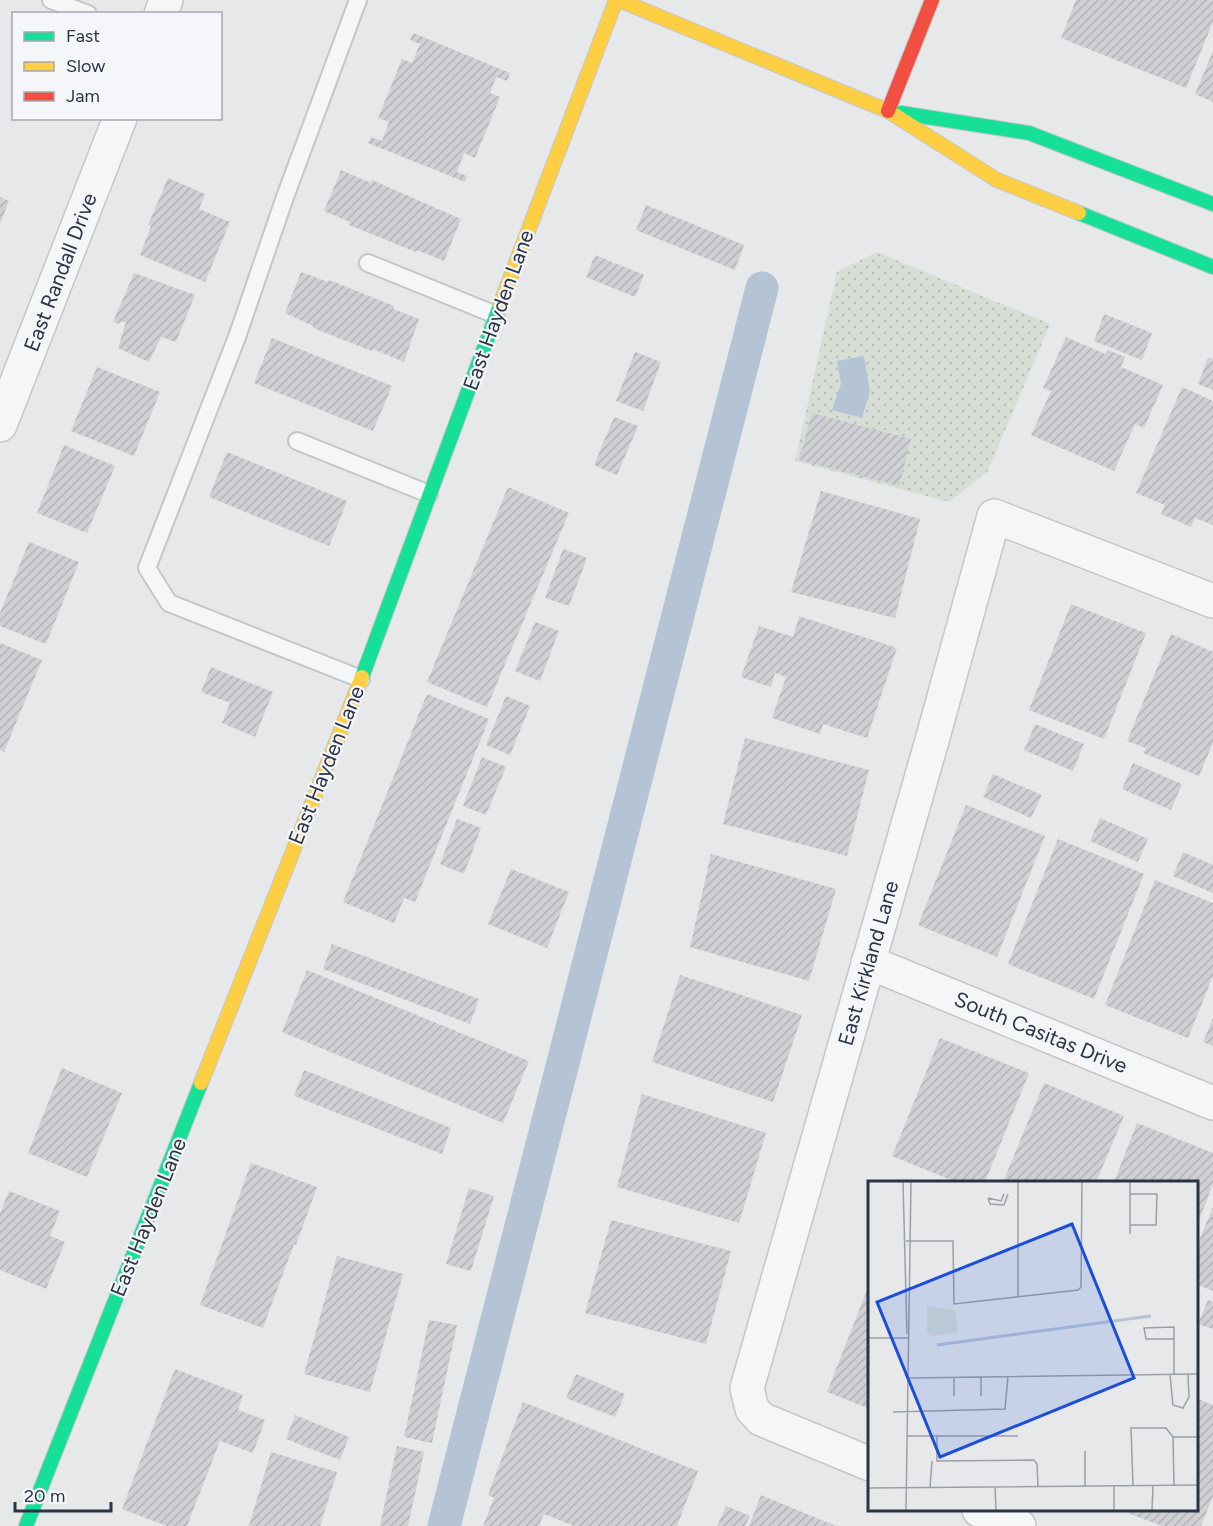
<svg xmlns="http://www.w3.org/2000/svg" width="1213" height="1526" font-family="Figtree,sans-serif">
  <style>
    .park { fill: url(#park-dots) }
    .water { fill: #b4c4d5 }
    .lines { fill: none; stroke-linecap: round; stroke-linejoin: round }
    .canal { stroke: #b4c4d5; stroke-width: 33 }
    .building { fill: url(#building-hatch) }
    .lane-casing { stroke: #c4c6c8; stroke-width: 20 }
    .street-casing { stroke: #c4c6c8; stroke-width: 36 }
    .fast-casing { stroke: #c4c6c8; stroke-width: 16 }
    .slow-casing { stroke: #c4c6c8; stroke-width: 16 }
    .jam-casing { stroke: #c4c6c8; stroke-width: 16 }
    .lane { stroke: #f5f6f7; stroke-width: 16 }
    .street { stroke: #f5f6f7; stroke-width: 33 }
    .fast { stroke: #16e098; stroke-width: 14 }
    .slow { stroke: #ffcf43; stroke-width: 14 }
    .jam { stroke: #f24e42; stroke-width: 14 }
    .labels { text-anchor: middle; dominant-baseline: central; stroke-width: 4.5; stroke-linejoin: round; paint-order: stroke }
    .street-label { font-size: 21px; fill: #2b3445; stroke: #f4f6f9 }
    .inset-river { fill: none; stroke: #b4c4d5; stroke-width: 3 }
    .inset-road { fill: none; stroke: #9ba0a8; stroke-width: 1.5 }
    .view { fill: #1d4ed8; fill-opacity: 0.15; stroke: #1d4ed8; stroke-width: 3 }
    .inset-edge { fill: none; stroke: #2b3445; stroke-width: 3 }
  </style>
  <defs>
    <pattern id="park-dots" width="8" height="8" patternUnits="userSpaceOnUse" patternTransform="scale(1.5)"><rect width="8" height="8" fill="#d6ded6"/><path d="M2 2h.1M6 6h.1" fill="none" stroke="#b8bfb9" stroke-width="1.8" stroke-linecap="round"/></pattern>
    <pattern id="building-hatch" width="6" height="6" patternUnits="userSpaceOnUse" patternTransform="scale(1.5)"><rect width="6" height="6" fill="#ced0d3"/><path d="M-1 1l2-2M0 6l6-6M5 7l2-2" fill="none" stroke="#b1b3b6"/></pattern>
  </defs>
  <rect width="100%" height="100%" fill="#e6e8ea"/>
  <path class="park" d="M877,252l173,72 -62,147 -39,31 -154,-41 42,-189z"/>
  <path class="water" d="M864,356l6,35 -8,27 -30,-8 9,-26 -4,-23z"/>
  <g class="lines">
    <path class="canal" d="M444,1526l318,-1238"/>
  </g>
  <g class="building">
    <path d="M1076,0h137v22l-27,66 -125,-50z"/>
    <path d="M413,33l97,40 -3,8 -11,-4 -6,16 10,4 -25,61 -11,-5 -7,19 10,4 -2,6 -97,-39 3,-6 11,4 7,-19 -11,-4 24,-59 10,4 8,-19 -10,-4z"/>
    <path d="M1213,51v51l-18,-8z"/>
    <path d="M341,170l30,13 1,-3 89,39 -17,42 -27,-11 -1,2 -67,-27 1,-3 -26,-11z"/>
    <path d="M168,178l37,16 -6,15 31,13 -25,60 -65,-27 11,-29 -3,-1z"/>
    <path d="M0,197l9,4 -9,23z"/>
    <path d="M646,205l98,40 -9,25 -99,-40z"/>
    <path d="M595,255l49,20 -9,22 -49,-20z"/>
    <path d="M301,272l27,10 1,-2 65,26 -1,3 26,10 -15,43 -31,-13 -1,2 -59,-23v-2l-28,-13z"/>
    <path d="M134,273l61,22 -19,47 -15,-5 -12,25 -31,-14 8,-26h-6l-1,2 -6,-2z"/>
    <path d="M1104,314l48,19 -10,27 -48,-19z"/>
    <path d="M1066,337l39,17 3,-4 17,7 -4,10 42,18 -19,43 -9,-4 -21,47 -83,-36 20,-44 -8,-3z"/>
    <path d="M272,338l120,48 -19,45 -119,-48z"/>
    <path d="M635,352l26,10 -18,49 -27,-10z"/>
    <path d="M1208,358l5,1v31l-15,-6z"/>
    <path d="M97,367l63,25 -26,64 -63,-25z"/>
    <path d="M1182,387l31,14v124l-18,-7 -4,9 -30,-13 4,-9 -29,-12z"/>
    <path d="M812,413l99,26 -12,47 -100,-26z"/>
    <path d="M614,417l24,9 -21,49 -23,-10z"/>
    <path d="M64,445l51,21 -28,67 -50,-20z"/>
    <path d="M227,452l120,49 -18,45 -120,-49z"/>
    <path d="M508,487l61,26 -82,194 -60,-25z"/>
    <path d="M821,491l99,28 -25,99 -104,-26z"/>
    <path d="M29,542l50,20 -33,82 -46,-18v-13z"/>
    <path d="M563,549l24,9 -18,48 -24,-8z"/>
    <path d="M1071,604l75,29 -42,106 -75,-29z"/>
    <path d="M799,616l98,32 -30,90 -44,-14 -3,10 -48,-16 14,-41 -11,-4 -4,14 -30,-10 18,-51 34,11z"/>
    <path d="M535,622l24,9 -19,50 -25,-10z"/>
    <path d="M1171,634l42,18v91l-14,33 -56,-23 3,-5 -19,-7z"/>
    <path d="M0,643l42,17 -38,92 -4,-2z"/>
    <path d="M211,667l62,25 -18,45 -33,-14 8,-20 -29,-11z"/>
    <path d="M427,694l62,25 -74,183 -11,-4 -10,25 -51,-21z"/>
    <path d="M506,696l24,10 -20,49 -24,-10z"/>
    <path d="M1035,724l49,20 -11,27 -49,-21z"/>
    <path d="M745,738l124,32 -22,86 -124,-32z"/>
    <path d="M482,757l24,10 -20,48 -23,-9z"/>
    <path d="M1133,763l49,21 -11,26 -49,-21z"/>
    <path d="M993,774l49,21 -11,23 -48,-21z"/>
    <path d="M966,805l79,31 -48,121 -79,-32z"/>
    <path d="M1100,818l48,21 -10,23 -48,-21z"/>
    <path d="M457,819l24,9 -17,46 -24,-10z"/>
    <path d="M1058,839l86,35 -50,125 -86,-35z"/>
    <path d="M1183,852l30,13v28l-40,-17z"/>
    <path d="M711,854l125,35 -27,92 -119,-34z"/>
    <path d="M511,869l58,23 -22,56 -59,-24z"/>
    <path d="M1155,880l58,23v73l-25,62 -83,-33z"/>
    <path d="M332,944l147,55 -9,25 -147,-55z"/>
    <path d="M307,970l222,91 -26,62 -221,-91z"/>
    <path d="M680,975l122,40 -29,87 -121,-40z"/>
    <path d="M1213,1018v28l-10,-4z"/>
    <path d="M940,1038l89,35 -44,109h-29l-64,-26z"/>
    <path d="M62,1068l60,25 -35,84 -59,-24z"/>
    <path d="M304,1070l147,58 -9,26 -148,-58z"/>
    <path d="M1044,1083l80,33 -28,66h-93z"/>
    <path d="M642,1094l124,39 -27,90 -122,-36z"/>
    <path d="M1137,1123l76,30v31l-16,41 -1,-43h-82z"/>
    <path d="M251,1163l66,24 -21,58 -2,-1 -31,84 -63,-23z"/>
    <path d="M469,1188l25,8 -23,75 -25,-7z"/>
    <path d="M9,1191l51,20 -10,25 15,6 -19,47 -46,-19v-57z"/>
    <path d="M1213,1207v84l-17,-7v-36z"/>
    <path d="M611,1220l120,31 -25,93 -121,-31z"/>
    <path d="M337,1256l66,18 -33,118 -66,-18z"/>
    <path d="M870,1282v127l-43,-17z"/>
    <path d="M1208,1300l5,2v27l-15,-5z"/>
    <path d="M429,1320l28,5 -25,118 -28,-6z"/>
    <path d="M175,1369l68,26 -5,15 27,10 -12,33 -33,-12 -33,85h-20l-45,-17z"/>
    <path d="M576,1374l49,20 -10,23 -49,-19z"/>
    <path d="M1196,1398l17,7v91l-12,30h-39l-42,-16h76z"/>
    <path d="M523,1402l175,69 -21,55h-103l-30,-12 -5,12h-56l11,-28 -6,-3z"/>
    <path d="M295,1415l54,22 -9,23 -54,-21z"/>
    <path d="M397,1446l27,6 -16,74h-28z"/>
    <path d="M271,1452l66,20 -17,54h-71z"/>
    <path d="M761,1495l75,31h-87z"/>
    <path d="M726,1506l24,10 -5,10h-28z"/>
  </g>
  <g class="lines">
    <defs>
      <g id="lane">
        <path d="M51,0l37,14"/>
        <path d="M358,0l-73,197 -48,140 -90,231 22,35 192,76"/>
        <path d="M368,263l128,52"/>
        <path d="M297,441l132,53"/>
      </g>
      <g id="street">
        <path d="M161,14l5,-14"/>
        <path d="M0,425l120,-307"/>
        <path d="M868,962l345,141"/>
        <path d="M870,1464l-109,-45 -9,-10 -5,-21 186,-651 61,-221 219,85"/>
        <path d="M979,1510l40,16"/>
      </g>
      <g id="fast">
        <path d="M901,113l128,20 184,71"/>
        <path d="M1079,213l134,54"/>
        <path d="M362,677l138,-372"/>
        <path d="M26,1526l175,-443"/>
      </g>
      <g id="slow">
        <path d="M619,0l269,111 109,69 82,33"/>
        <path d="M500,305l116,-305"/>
        <path d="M201,1083l161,-406"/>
      </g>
      <path id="jam" d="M888,111l44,-111"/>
    </defs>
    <use href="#lane" class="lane-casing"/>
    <use href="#street" class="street-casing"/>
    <use href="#fast" class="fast-casing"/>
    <use href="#slow" class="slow-casing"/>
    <use href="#jam" class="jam-casing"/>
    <use href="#lane" class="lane"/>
    <use href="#street" class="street"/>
    <use href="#fast" class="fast"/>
    <use href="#slow" class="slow"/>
    <use href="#jam" class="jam"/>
  </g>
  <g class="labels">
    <g class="street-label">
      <text transform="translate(60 272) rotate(-69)">East Randall Drive</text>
      <text transform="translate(498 310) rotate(-70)">East Hayden Lane</text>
      <text transform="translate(326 765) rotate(-68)">East Hayden Lane</text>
      <text transform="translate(868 963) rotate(-74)">East Kirkland Lane</text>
      <text transform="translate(1041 1032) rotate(22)">South Casitas Drive</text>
      <text transform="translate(148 1217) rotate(-68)">East Hayden Lane</text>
    </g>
  </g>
  <g transform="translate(868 1181)">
    <rect width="330" height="330" fill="#e6e8ea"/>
    <path d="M59,125l28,4 3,22 -27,4 -4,-4z" fill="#d6ded6"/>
    <path class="inset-river" d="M69,164l214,-29"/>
    <path class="inset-road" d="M35,1l4,152M262,1v52M262,13h27l-1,31h-26M120,17l2,6 14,1 4,-11M120,17l13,3 3,-7M38,60h47l1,63 124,-14 3,-3 1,-105M150,116v-115M0,157h40M306,158h-28l-2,-11 30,-1v48M302,194l3,30 10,3 6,-11 -1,-22M86,196v19M113,196v19M40,197l290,-4M25,231l112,-3 3,-33M39,255h111M69,255v25l97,-1 3,4 1,23M305,256l1,48M217,270v35M265,305l-2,-58h35l7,9h25M127,306l1,23M0,307l330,-3M62,307l2,-27M38,329l5,-328M246,329v-24M284,329l1,-24"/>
    <path class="view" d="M204,43l62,154 -194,79 -63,-155z"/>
    <rect width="330" height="330" class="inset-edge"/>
  </g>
  <rect x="12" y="12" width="210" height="108" fill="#f4f6f9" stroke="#a4a8b1" stroke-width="1.5"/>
  <rect x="24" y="32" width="30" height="9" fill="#16e098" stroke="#a4a8b1" stroke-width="1.5"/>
  <text x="66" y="42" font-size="18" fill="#2b3445">Fast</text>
  <rect x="24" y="62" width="30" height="9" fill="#ffcf43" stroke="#a4a8b1" stroke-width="1.5"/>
  <text x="66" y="72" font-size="18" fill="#2b3445">Slow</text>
  <rect x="24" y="92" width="30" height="9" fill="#f24e42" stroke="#a4a8b1" stroke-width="1.5"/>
  <text x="66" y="102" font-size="18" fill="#2b3445">Jam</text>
  <path d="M15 1502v9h96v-9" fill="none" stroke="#2b3445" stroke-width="3"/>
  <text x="24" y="1502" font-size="18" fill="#2b3445" stroke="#f4f6f9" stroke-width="4.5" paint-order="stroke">20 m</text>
</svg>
